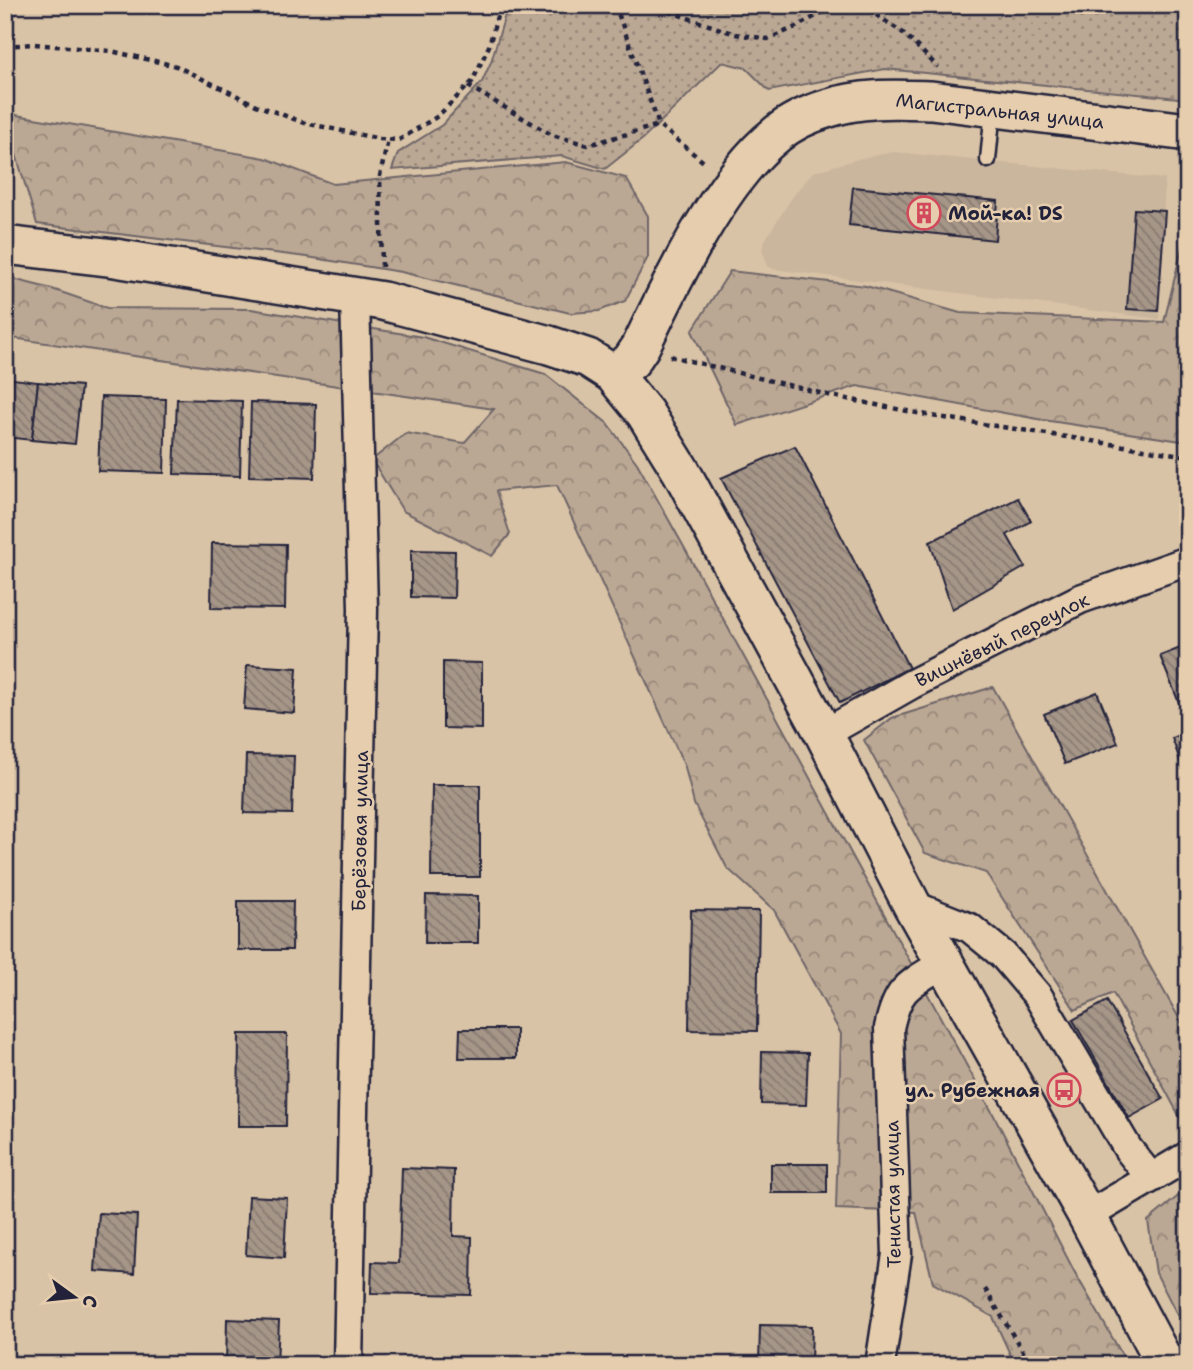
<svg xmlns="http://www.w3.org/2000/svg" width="1193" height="1370" font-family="'Shantell Sans',sans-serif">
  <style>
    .built { fill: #cab69d }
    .grass { fill: url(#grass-dots); stroke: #6e6568; stroke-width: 2 }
    .forest { fill: url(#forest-crowns); stroke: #6e6568; stroke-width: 2 }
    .building { fill: url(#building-back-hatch); stroke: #22223b; stroke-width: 2 }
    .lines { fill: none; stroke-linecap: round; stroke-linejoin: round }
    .service-casing { stroke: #22223b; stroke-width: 19 }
    .minor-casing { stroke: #22223b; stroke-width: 33 }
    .tertiary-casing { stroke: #22223b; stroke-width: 42 }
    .path { stroke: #22223b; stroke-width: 4.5; stroke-dasharray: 5 5; stroke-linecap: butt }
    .service { stroke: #e5cdad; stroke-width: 14 }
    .minor { stroke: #e5cdad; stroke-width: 28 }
    .tertiary { stroke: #e5cdad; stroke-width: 37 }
    .labels { text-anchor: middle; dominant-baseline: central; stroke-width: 5; stroke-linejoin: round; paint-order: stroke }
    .street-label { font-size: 19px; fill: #22223b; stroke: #e5cdad }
    .poi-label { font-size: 19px; font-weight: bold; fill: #22223b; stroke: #e5cdad; text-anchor: start }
  </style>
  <defs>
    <pattern id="grass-dots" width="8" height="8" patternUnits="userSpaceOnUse" patternTransform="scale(1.75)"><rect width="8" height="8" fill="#bba894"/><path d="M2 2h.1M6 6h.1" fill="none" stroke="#98887a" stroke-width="1.8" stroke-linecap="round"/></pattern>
    <pattern id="forest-crowns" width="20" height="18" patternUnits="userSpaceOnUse" patternTransform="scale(1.75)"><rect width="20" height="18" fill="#bba894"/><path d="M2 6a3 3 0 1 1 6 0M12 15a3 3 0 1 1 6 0" fill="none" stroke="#98887a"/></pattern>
    <pattern id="building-back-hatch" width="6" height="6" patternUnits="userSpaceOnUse" patternTransform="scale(1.75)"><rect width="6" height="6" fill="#a69688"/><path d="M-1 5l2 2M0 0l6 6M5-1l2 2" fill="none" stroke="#877a70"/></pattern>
  </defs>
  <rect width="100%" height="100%" fill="#d9c3a6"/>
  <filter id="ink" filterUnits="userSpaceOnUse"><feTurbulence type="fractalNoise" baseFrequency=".0143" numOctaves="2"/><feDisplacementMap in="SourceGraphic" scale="14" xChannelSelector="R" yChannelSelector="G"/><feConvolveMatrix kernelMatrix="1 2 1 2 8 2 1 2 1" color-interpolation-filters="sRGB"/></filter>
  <g filter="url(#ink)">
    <path class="built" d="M894,152l271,27 -6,140 -386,-50 -5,-3 -6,-16 3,-10 28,-44 20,-24 49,-14z"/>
    <path class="grass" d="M508,5h680v94l-303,-30 -116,22 -23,-23 -24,-6 -78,76 -39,31 -43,-13 -170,14 6,-17 44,-28 40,-43 9,-20z"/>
    <g class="forest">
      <path d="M5,113l260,45 68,26 233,-22 60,16 22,38v41l-23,44 -26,10 -29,2 -169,-41 -94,-15 -270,-33 -22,-73 -10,-2z"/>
      <path d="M1188,223v219l-145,-22 -186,-34 -120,39 -45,-94 38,-60 136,15 94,27 204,9z"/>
      <path d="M5,277l47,12 55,19 144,1 172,28 122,37 62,49 30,40 47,84 314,576 76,148 54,94h-113l-22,-48 -60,-34 -17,-71 -80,-3 5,-175 -67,-124 -47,-42 -33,-64 -9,-37 -128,-282 -61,6 14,43 -18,22 -89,-45 -31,-51 34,-27 58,10 30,-34 -489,-72z"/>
      <path d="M993,687l195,347v80l-7,5 -68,-126 -38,17 -89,-137 -61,-20 -61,-113 28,-22z"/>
      <path d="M1188,1188v148l-32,-63 -8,-52z"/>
    </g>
    <g class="building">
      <path d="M853,187l145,14 -3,39 -146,-15z"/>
      <path d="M1134,209l31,2 -7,100 -31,-2z"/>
      <path d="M5,378l33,4 -6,58 -27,-3z"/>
      <path d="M38,382l43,4 -6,58 -43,-4z"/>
      <path d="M101,397l65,2 -2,74 -66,-2z"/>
      <path d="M177,399l65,2 -2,75 -66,-2z"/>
      <path d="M251,402l65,2 -2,74 -65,-2z"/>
      <path d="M795,446l114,222 -69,35 -119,-225z"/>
      <path d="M1018,498l13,23 -24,14 18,32 -73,42 -22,-67z"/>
      <path d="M212,543l74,1 -1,65 -74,-1z"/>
      <path d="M411,550l44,1 -1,47 -43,-1z"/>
      <path d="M1188,645v75h-2l-26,-64z"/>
      <path d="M443,662l39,1v66l-39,-1z"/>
      <path d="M247,665l50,3 -3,45 -50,-4z"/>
      <path d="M1097,692l21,51 -53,21 -21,-50z"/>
      <path d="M1183,734l5,14 -1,32 -15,-42z"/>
      <path d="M246,755l48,1 -2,58 -48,-1z"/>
      <path d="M432,785h48v92h-49z"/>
      <path d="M426,895l52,1v47h-53z"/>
      <path d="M238,901h55l-1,49h-54z"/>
      <path d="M691,910l68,1 -2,120 -68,-1z"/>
      <path d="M1107,1001l56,98 -34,19 -56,-98z"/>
      <path d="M460,1029h56v29h-57z"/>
      <path d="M239,1034h48l-1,92h-48z"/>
      <path d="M762,1052l46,1 -2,52 -45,-1z"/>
      <rect x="771" y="1164" width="56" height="29"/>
      <path d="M402,1168l52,2 -1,66 19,1 -1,58 -100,-2 1,-31 27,1z"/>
      <path d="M249,1196l38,2 -3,60 -38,-3z"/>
      <path d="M99,1213l38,2 -3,59 -39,-3z"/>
      <path d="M227,1319l52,2 -2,44h-51z"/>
      <path d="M760,1325l52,1 -1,39h-52z"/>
    </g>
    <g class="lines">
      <defs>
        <path id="service" d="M988,160l5,-51"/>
        <g id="minor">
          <path d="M824,734l88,-50 168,-85 108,-38"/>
          <path d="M912,905l58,23 33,27 35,41 90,153 23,29"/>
          <path d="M1087,1216l101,-60"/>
          <path d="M348,1365l15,-756 -8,-312"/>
          <path d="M880,1365l17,-111 -8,-226c9,-42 20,-43 55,-65"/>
        </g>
        <g id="tertiary">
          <path d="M5,245l110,13 268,43 166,44 39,13 25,16 32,39 36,58 143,263 88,171 175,311 79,149"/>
          <path d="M613,374l18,-13 10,-15c31,-65 80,-168 136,-212 14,-12 35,-21 52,-26 33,-11 68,-9 102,-8l257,32"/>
        </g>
      </defs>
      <use href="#service" class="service-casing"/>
      <use href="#minor" class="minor-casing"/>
      <use href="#tertiary" class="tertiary-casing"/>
      <g class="path">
        <path d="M615,5l44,120 47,39"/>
        <path d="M650,5l85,29 33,5 28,-12 29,-16 25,-5 20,5 32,21 36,35"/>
        <path d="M5,46l29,-2 77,7 65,15 80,39 49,18 75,16 19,1 39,-24 34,-34 17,-36 11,-41"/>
        <path d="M468,86l84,49 36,10 71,-20"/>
        <path d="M382,267l-2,-91 8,-36"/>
        <path d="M670,356l162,40 100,20 256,40"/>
        <path d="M985,1289l46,76"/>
      </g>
      <use href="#service" class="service"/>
      <use href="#minor" class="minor"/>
      <use href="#tertiary" class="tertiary"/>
    </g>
  </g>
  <defs>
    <symbol id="building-ring" viewBox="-11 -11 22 22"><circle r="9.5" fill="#e5cdad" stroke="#d1495b" stroke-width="1.5"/><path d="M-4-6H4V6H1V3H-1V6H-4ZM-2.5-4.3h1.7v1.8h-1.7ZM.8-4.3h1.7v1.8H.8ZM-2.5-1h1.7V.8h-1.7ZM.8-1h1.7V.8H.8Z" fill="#d1495b"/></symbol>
    <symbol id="bus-ring" viewBox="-11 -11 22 22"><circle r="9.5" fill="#e5cdad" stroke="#d1495b" stroke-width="1.5"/><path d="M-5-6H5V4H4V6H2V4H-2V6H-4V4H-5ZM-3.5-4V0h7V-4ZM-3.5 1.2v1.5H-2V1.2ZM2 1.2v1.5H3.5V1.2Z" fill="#d1495b"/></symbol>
  </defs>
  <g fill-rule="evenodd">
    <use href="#building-ring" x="905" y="194" width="38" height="38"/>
    <use href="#bus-ring" x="1045" y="1071" width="38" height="38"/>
  </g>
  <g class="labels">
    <g class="street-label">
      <text transform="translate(1000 111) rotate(6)">Магистральная улица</text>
      <text transform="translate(1002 640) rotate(-26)">Вишнёвый переулок</text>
      <text transform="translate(360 831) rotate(-89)">Берёзовая улица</text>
      <text transform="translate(893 1194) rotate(-91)">Тенистая улица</text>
    </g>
    <g class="poi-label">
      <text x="948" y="213">Мой-ка! DS</text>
      <text x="1040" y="1090" text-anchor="end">ул. Рубежная</text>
    </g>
  </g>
  <rect width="1193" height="1370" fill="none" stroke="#e5cdad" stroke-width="28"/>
  <rect x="14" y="14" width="1165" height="1342" fill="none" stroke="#22223b" stroke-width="2.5" filter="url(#ink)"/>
  <g transform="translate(74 1297) rotate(105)" stroke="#e5cdad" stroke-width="5" paint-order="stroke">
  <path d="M0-5L12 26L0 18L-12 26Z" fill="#22223b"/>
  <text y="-10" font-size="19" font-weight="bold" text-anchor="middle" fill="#22223b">С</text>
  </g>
</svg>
